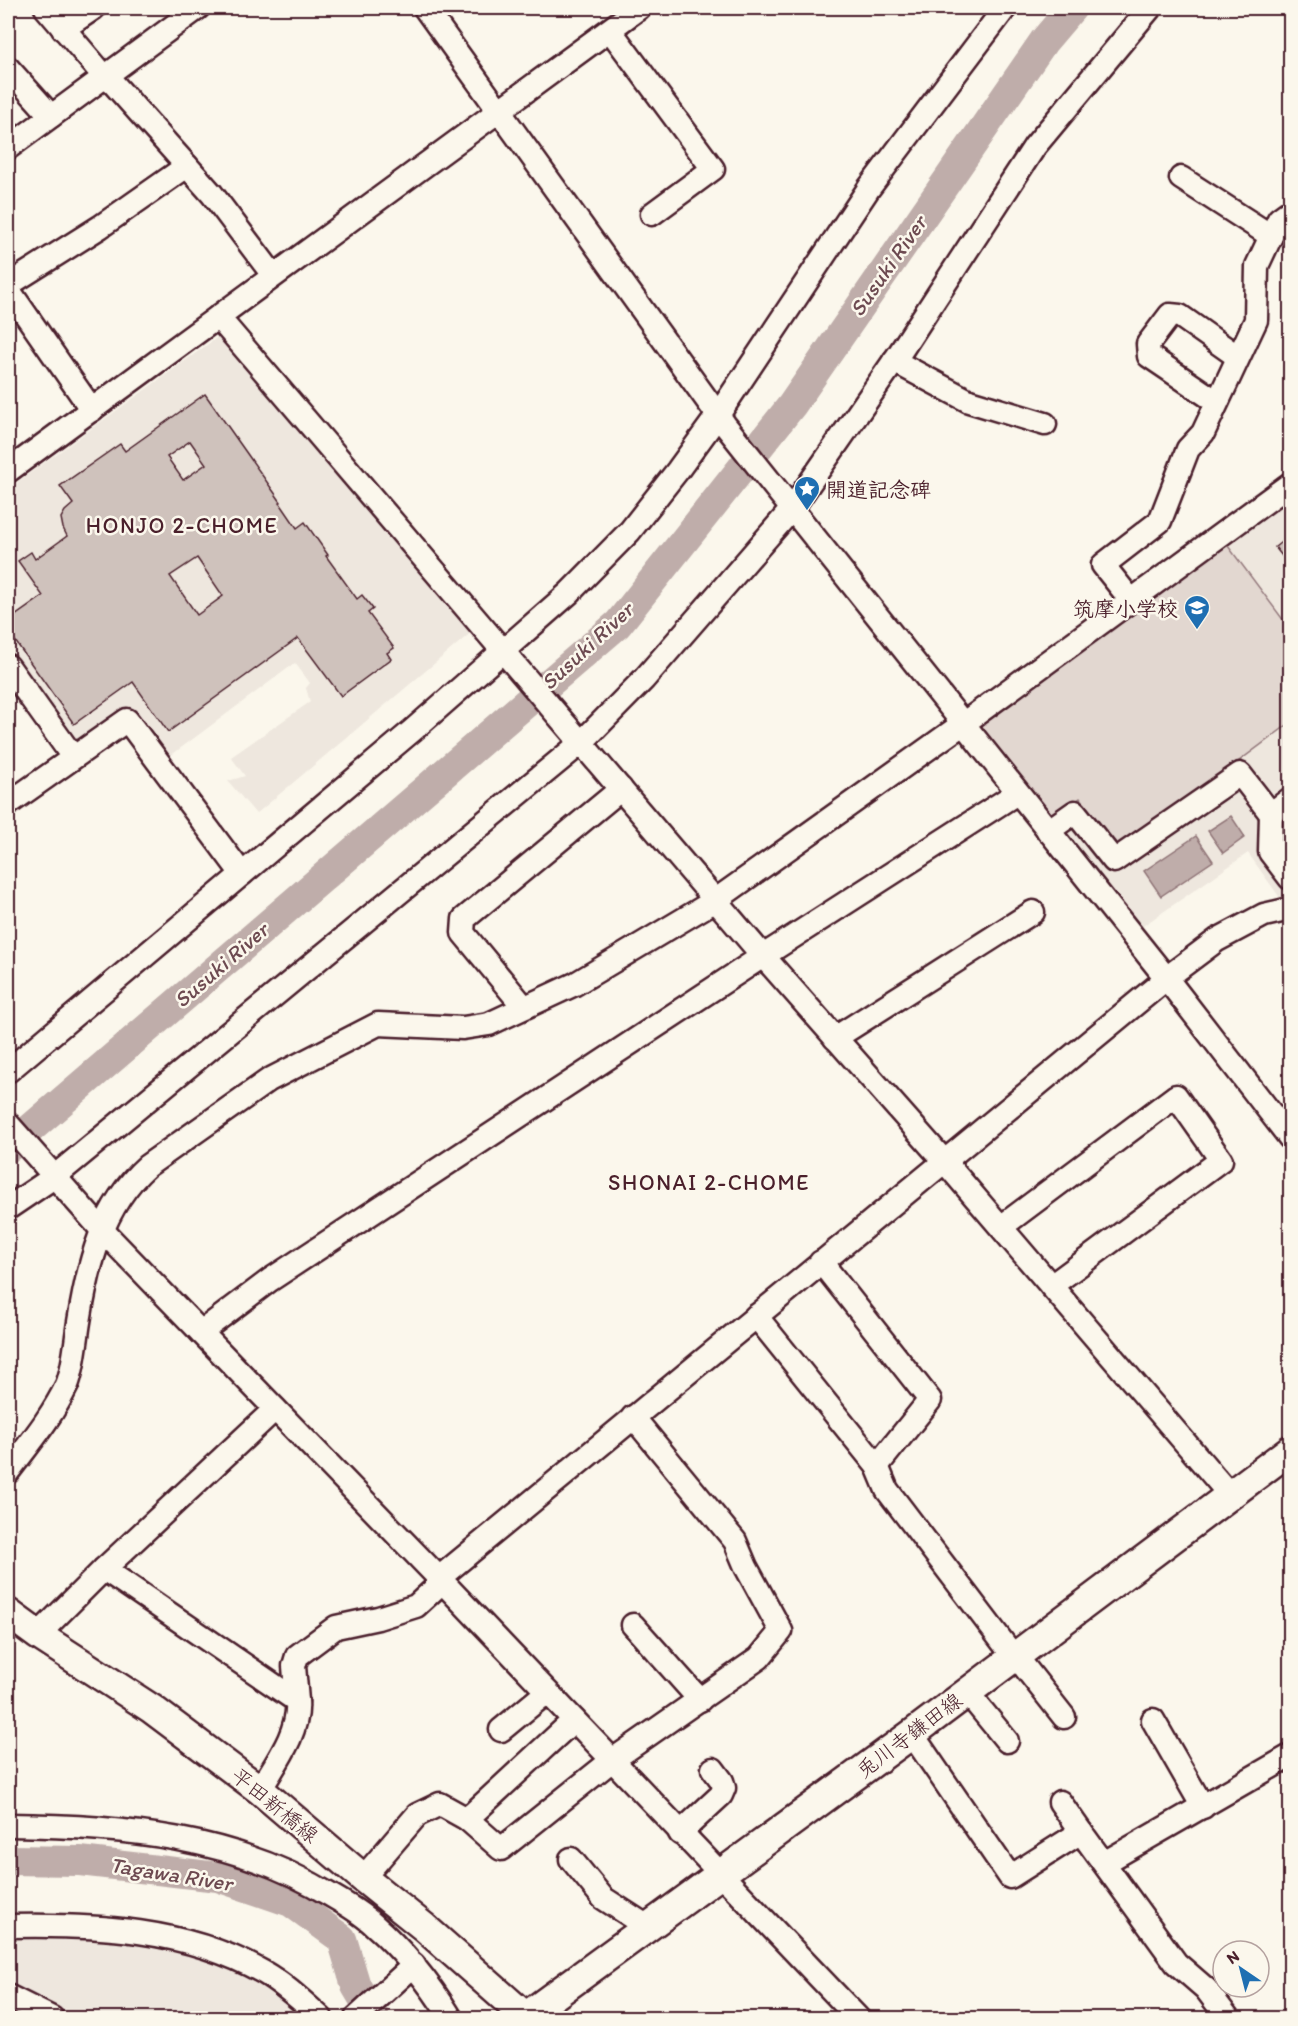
<svg xmlns="http://www.w3.org/2000/svg" width="1298" height="2026" font-family="Itim,'Klee One',sans-serif">
  <style>
    .built { fill: #eee7de }
    .green { fill: #e2d7d0; stroke: #967b7e; stroke-width: 1.5 }
    .water { fill: #bfadaa; stroke: #907477; stroke-width: 1.5 }
    .lines { fill: none; stroke-linecap: round; stroke-linejoin: round }
    .river { stroke: #bfadaa; stroke-width: 30 }
    .building { fill: #cfc2bc; stroke: #4a1f2b; stroke-width: 1.5; fill-rule: evenodd }
    .minor-casing { stroke: #4a1f2b; stroke-width: 27 }
    .major-casing { stroke: #4a1f2b; stroke-width: 33 }
    .minor { stroke: #fbf7ec; stroke-width: 22 }
    .major { stroke: #fbf7ec; stroke-width: 28 }
    .labels { text-anchor: middle; dominant-baseline: central; stroke-width: 5; stroke-linejoin: round; paint-order: stroke }
    .poi-label { font-size: 21px; font-weight: bold; fill: #4a1f2b; stroke: #fbf7ec; text-anchor: start }
    .street-label { font-size: 21px; fill: #4a1f2b; stroke: #fbf7ec }
    .water-label { font-size: 22px; font-style: italic; fill: #6d4a51; stroke: #fbf7ec }
    .neighbourhood-label { font-size: 22px; letter-spacing: 1.5px; fill: #4a1f2b; stroke: #fbf7ec }
  </style>
  <rect width="100%" height="100%" fill="#fbf7ec"/>
  <filter id="ink" filterUnits="userSpaceOnUse"><feTurbulence type="fractalNoise" baseFrequency=".0167" numOctaves="2"/><feDisplacementMap in="SourceGraphic" scale="12" xChannelSelector="R" yChannelSelector="G"/><feConvolveMatrix kernelMatrix="1 2 1 2 8 2 1 2 1" color-interpolation-filters="sRGB"/></filter>
  <g filter="url(#ink)">
    <g class="built">
      <path d="M222,334l251,297 -217,183 -28,-33 17,-5 -14,-19 79,-55 -4,-14 4,-5 -15,-20 -129,96 -36,-49 -54,39 -68,-95v-165z"/>
      <path d="M1290,495v405l-7,2 -35,-49 -108,75 -161,-203z"/>
      <path d="M8,1939l76,1 42,3 86,17 41,20 51,38h-296z"/>
    </g>
    <path class="green" d="M1225,542l65,87v94l-173,129 -37,-54 -28,19 -73,-92z"/>
    <g class="water">
      <path d="M1231,816l14,21 -22,16 -15,-22z"/>
      <path d="M1196,836l17,25 -52,35 -17,-25z"/>
    </g>
    <g class="lines">
      <g class="river">
        <path d="M8,1148l610,-524 174,-219 252,-364 28,-33"/>
        <path d="M8,1860l72,1 138,16 73,25 51,37 14,47 19,32"/>
      </g>
    </g>
    <g class="building">
      <path d="M205,394l76,108 -1,1 17,25 8,-6 23,33 -2,1 31,43 5,-4 11,14 -5,4 26,35 -7,5 4,6 -50,37 -43,-58 -130,94 -35,-50 -59,42 -66,-93v-10l35,-25 -25,-35 13,-9 4,7 32,-23 -4,-8 -2,-10 4,-7 8,-7 -13,-18 60,-42 5,7zM190,441l16,23 -23,16 -16,-23zM197,558l26,38 -26,19 -27,-39z"/>
      <path d="M1290,535v31l-15,-19z"/>
    </g>
    <g class="lines">
      <defs>
        <g id="minor">
          <path d="M46,8l58,68 9,7 99,111 61,81"/>
          <path d="M425,8l300,417 442,554 123,159"/>
          <path d="M63,29l31,-21"/>
          <path d="M610,30l103,139 -61,45"/>
          <path d="M8,68l43,48"/>
          <path d="M8,148l190,-140"/>
          <path d="M1181,178l90,58"/>
          <path d="M8,285l92,-58 87,-61"/>
          <path d="M8,289l84,121"/>
          <path d="M218,317l545,639 182,206 285,333"/>
          <path d="M894,361l75,40 76,23"/>
          <path d="M1217,402l-68,-46 -1,-12 22,-29 10,1 58,41"/>
          <path d="M8,471l631,-463"/>
          <path d="M1131,600l-28,-35 57,-44 28,-72 15,-16 53,-113 1,-54 22,-47 11,-8"/>
          <path d="M8,666l65,91"/>
          <path d="M1290,799l-19,15 -1,38 20,26"/>
          <path d="M8,804l119,-84 115,154"/>
          <path d="M1048,831l27,-19 39,49 126,-87 31,40"/>
          <path d="M524,1007l-61,-74 1,-14 157,-130"/>
          <path d="M835,1038l198,-126"/>
          <path d="M8,1071l405,-341 156,-137 61,-62 48,-61 40,-55 151,-227 136,-180"/>
          <path d="M8,1124l94,106 337,348 419,440"/>
          <path d="M8,1208l46,-31 528,-435 62,-63 147,-169 108,-156 136,-208 115,-138"/>
          <path d="M1001,1227l175,-131 45,64 -170,126"/>
          <path d="M821,1262l109,138 -53,66"/>
          <path d="M756,1316l121,150 10,24 127,167"/>
          <path d="M201,1332l69,-52 493,-324 254,-163"/>
          <path d="M8,1472c21,-28 44,-55 59,-87 7,-17 9,-45 12,-63 9,-57 23,-116 68,-156l122,-86 109,-56 85,4 26,-4 86,-40 141,-84 255,-182 319,-234"/>
          <path d="M104,1569l193,132c3,31 -22,63 -37,89"/>
          <path d="M439,1578l734,-605 44,-33 47,-25 26,-6"/>
          <path d="M633,1625l67,75"/>
          <path d="M38,1635l66,-66 171,-160"/>
          <path d="M1016,1656l48,61"/>
          <path d="M967,1692l40,49"/>
          <path d="M297,1701l-3,-35 3,-10 39,-29 42,-9 38,-12 26,-24"/>
          <path d="M1153,1720l50,87"/>
          <path d="M501,1730l46,-38"/>
          <path d="M912,1734l98,143 71,-45 95,131 30,26 22,29"/>
          <path d="M1060,1802l21,30"/>
          <path d="M467,1819l107,-99"/>
          <path d="M8,1825c112,1 227,11 324,71 14,8 29,17 41,28 31,27 57,60 78,94"/>
          <path d="M680,1833l41,-38 3,-7 -2,-7 -9,-12"/>
          <path d="M571,1859l32,39 45,29"/>
          <path d="M1104,1863l186,-107"/>
          <path d="M363,1878l54,-63 23,-11 27,15 34,30 110,-88 148,-103 22,-27 -35,-64 -11,-26 -102,-124"/>
          <path d="M8,1926c86,-2 179,3 255,46 21,12 40,30 58,46"/>
          <path d="M8,1996l44,22"/>
          <path d="M356,2018l58,-53"/>
        </g>
        <g id="major">
          <path d="M8,1613l30,22 114,74 108,81 103,88 61,49 103,91"/>
          <path d="M525,2017l387,-283 378,-284"/>
        </g>
      </defs>
      <use href="#minor" class="minor-casing"/>
      <use href="#major" class="major-casing"/>
      <use href="#minor" class="minor"/>
      <use href="#major" class="major"/>
    </g>
  </g>
  <defs>
    <symbol id="sight-pin" viewBox="-11 -11 22 30"><path d="M0 17L-7.5 6A9.5 9.5 0 1 1 7.5 6Z" fill="#1f6fb2" stroke="#fbf7ec"/><path d="M0-6L1.8-2.2L6-1.7L2.9 1.2L3.7 5.4L0 3.3L-3.7 5.4L-2.9 1.2L-6-1.7L-1.8-2.2Z" fill="#fff"/></symbol>
    <symbol id="school-pin" viewBox="-11 -11 22 30"><path d="M0 17L-7.5 6A9.5 9.5 0 1 1 7.5 6Z" fill="#1f6fb2" stroke="#fbf7ec"/><path d="M0-5L7-2L0 1L-7-2ZM-4 1L0 2.5L4 1V4Q0 6-4 4Z" fill="#fff"/></symbol>
  </defs>
  <g fill-rule="evenodd">
    <use href="#sight-pin" x="792" y="474" width="30" height="40"/>
    <use href="#school-pin" x="1182" y="593" width="30" height="40"/>
  </g>
  <g class="labels">
    <g class="poi-label">
      <text x="826" y="489">開道記念碑</text>
      <text x="1178" y="608" text-anchor="end">筑摩小学校</text>
    </g>
    <g class="street-label">
      <text transform="translate(909 1735) rotate(-37)">兎川寺鎌田線</text>
      <text transform="translate(275 1805) rotate(39)">平田新橋線</text>
    </g>
    <g class="water-label">
      <text transform="translate(888 266) rotate(-55)">Susuki River</text>
      <text transform="translate(587 646) rotate(-43)">Susuki River</text>
      <text transform="translate(221 965) rotate(-41)">Susuki River</text>
      <text transform="translate(171 1874) rotate(9)">Tagawa River</text>
    </g>
    <g class="neighbourhood-label">
      <text x="182" y="525">HONJO 2-CHOME</text>
      <text x="709" y="1182">SHONAI 2-CHOME</text>
    </g>
  </g>
  <rect width="1298" height="2026" fill="none" stroke="#fbf7ec" stroke-width="30"/>
  <rect x="15" y="15" width="1268" height="1996" fill="none" stroke="#4a1f2b" stroke-width="2" filter="url(#ink)"/>
  <g transform="translate(1241 1969) rotate(325)"><circle r="28" fill="#fbf7ec" stroke="#b4a19f" stroke-width="1.5"/>
  <path d="M0-4.5L10 22L0 15L-10 22Z" fill="#1f6fb2"/>
  <text y="-9" font-size="16" font-weight="bold" text-anchor="middle" fill="#4a1f2b">N</text>
  </g>
</svg>
